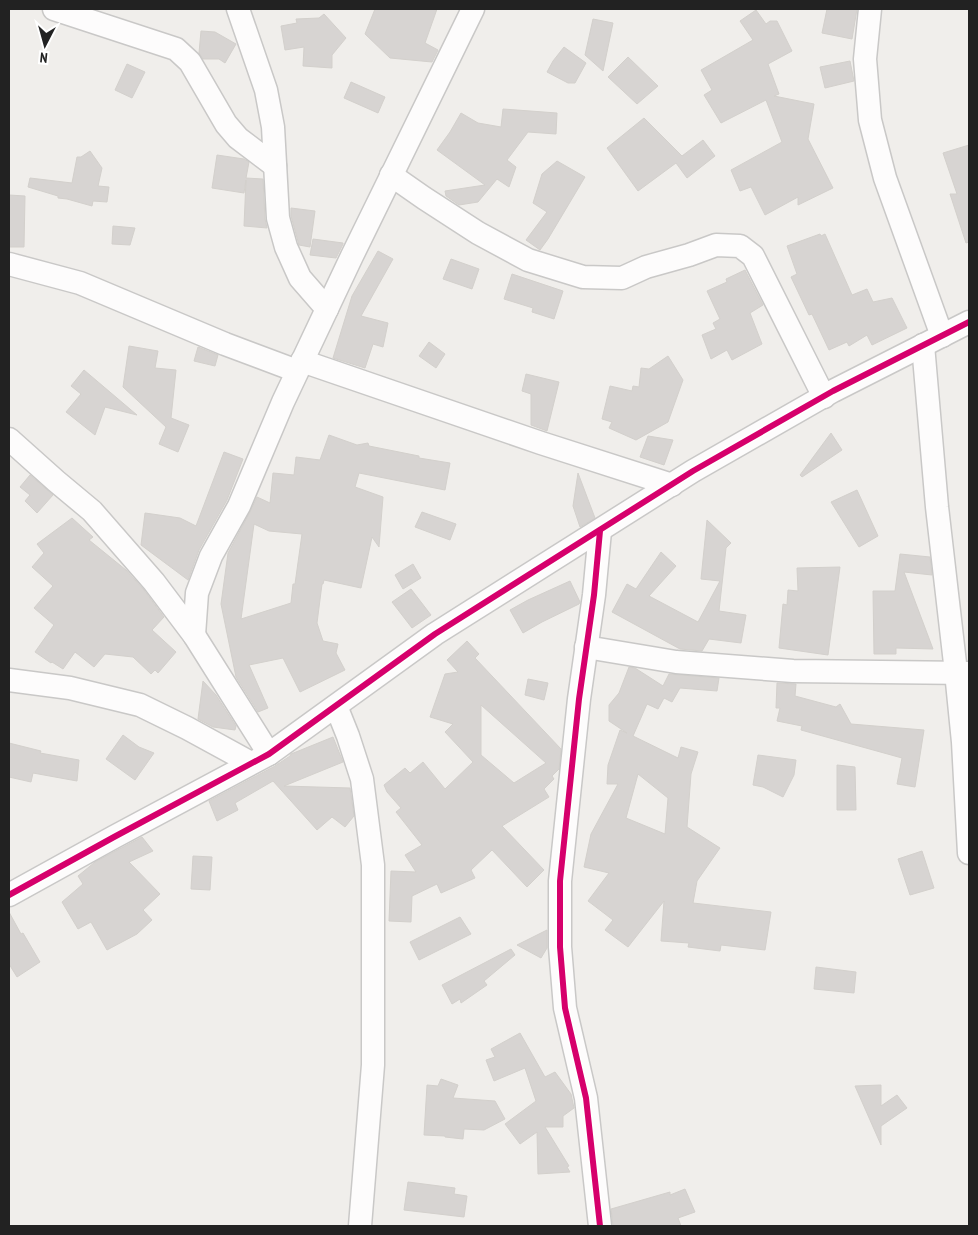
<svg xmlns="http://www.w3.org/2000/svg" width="978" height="1235" font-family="'PT Sans Narrow',sans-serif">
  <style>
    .building { fill: #d7d4d2; stroke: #d3d0cc; fill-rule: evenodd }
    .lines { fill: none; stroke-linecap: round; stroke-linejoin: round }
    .street-casing { stroke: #c9c8c7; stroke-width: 25 }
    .street { stroke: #fdfcfc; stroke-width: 22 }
    .cycleway-casing { stroke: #fff; stroke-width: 9 }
    .cycleway { stroke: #d6006c; stroke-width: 6 }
  </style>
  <rect width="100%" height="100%" fill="#f0eeeb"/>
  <g class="building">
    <path d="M375,9h62l-12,34 13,7 -6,12 -42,-4 -25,-24z"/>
    <path d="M827,9h30l-5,30 -30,-6z"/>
    <path d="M756,10l10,14 4,-3h7l15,30 -24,13 11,30 -5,2 40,8 -6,35 25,49 -35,17v-8l-33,18 -14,-28 -11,4 -9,-21 51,-28 -16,-42 -45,23 -17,-28 8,-5 -11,-20 52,-30 -13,-19z"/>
    <path d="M324,14l22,24 -14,17v13l-29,-2 1,-19 -19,3 -4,-24 16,-3 -1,-4 23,-1z"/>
    <path d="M593,19l20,4 -10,48 -18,-16z"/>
    <path d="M201,31l14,1 21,12 -11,19 -6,-4h-16l-4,-6z"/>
    <path d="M564,47l22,16 -11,20h-7l-21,-11 6,-11z"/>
    <path d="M628,57l30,29 -21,18 -29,-27z"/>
    <path d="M850,61l4,20 -29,7 -5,-21z"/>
    <path d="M127,64l18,8 -13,26 -17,-8z"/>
    <path d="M351,82l34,15 -7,16 -34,-15z"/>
    <path d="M503,109l54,4 -1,21 -28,-2 -21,28 9,7 -7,20 -12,-8 -19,23 -19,3 -13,-9 -1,-5 40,-6 -48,-35 13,-18 11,-19 17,10 23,4z"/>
    <path d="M644,118l38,38 21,-16 12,16 -28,22 -11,-15 -38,28 -31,-43z"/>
    <path d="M969,145v97l-3,1 -16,-49h7l-14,-41z"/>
    <path d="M90,151l12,17 -4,18 11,1 -2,15 -14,-1 -1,5 -25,-7 -9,-1v-2l-30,-9 2,-9 42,5 5,-26h4z"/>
    <path d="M217,155l27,4 5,3 -3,16 17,1 2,40 2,9 -23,-2 2,-46 -2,13 -32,-5z"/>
    <path d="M557,161l28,16 -37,62 -8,11 -14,-10 21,-28 -14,-9 9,-29z"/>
    <path d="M9,195l16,1 -1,51h-15z"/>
    <path d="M291,208l24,3 -5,36 -11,-2 -8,-29z"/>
    <path d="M113,226l22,2 -5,17 -18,-1z"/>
    <path d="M820,234l1,2 4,-2 27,61 15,-6 6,13 19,-4 15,30 -35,17 -5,-10 -18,11 -2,-4 -18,8 -17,-36 -3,1 -18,-38 6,-3 -10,-28z"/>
    <path d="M313,239l30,4v1l-7,14 -26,-3z"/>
    <path d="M378,251l15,8 -32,57 27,7 -5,24 -10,-3 -8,24 -32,-10 19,-62z"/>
    <path d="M451,259l28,10 -7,20 -29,-10z"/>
    <path d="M745,270l18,35 -13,8 12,31 -30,16 -5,-10 -16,9 -9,-24 14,-6 -3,-6 7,-4 -13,-28 20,-9 -1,-3z"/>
    <path d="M512,274l51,17 -9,28 -22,-7 1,-4 -29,-9z"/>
    <path d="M429,342l16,12 -9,14 -17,-12z"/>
    <path d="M129,346l29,5 -3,17 21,2 -5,48 18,7 -11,27 -19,-8 7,-17 -43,-40z"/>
    <path d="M198,347l20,8 -3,11 -21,-5z"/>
    <path d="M668,356l15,24 -15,42 -32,18 -27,-12 3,-6 -10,-3 8,-33 22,5 1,-5 6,1 2,-19 8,1z"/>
    <path d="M84,370l53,45 -32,-8 -10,28 -29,-23 15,-18 -10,-8z"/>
    <path d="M526,374l33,8 -12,49 -16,-6v-31l-9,-3z"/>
    <path d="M831,433l11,17 -40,27 -2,-2z"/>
    <path d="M329,435l28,10 11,-2 1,3 50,10v2l31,5 -5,27 -86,-17 -4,14 28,10 -4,50 -7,-10 -11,51 -37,-8 -1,4h-1l-5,39 6,18 15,3 -2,9 9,17 -45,22 -17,-34 -34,7 19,43 -10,4 -22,-35 -15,-73 7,-51 22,-41 7,-15 13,6 3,-30 21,2 2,-18 24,3zM254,524l15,7 33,3 -7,50h-2l-2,19 -50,16z"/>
    <path d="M648,436l25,4 -9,25 -24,-8z"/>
    <path d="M224,452l19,7 -16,41 -28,50 -11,30 -47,-35 4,-32 35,5 16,8z"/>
    <path d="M578,473l17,45 -15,9 -7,-21z"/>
    <path d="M30,475l23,20 -16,18 -12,-12 5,-6 -10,-8z"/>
    <path d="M857,490l21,46 -19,11 -28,-45z"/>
    <path d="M422,512l34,12 -6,16 -35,-13z"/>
    <path d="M72,518l21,19 -4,3 37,30 18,20 20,27 -12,13 24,22 -18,21 -3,-3 -4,4 -18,-17 -28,-3 -11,13 -19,-15 -12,17 -11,-7 -1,1 -16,-11 19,-27 -20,-17 19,-22 -21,-19 12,-14 -7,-9z"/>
    <path d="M707,520l24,23 -5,5 -7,63 27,4 -5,28 -32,-4 -7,12 -22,-2 -68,-37 15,-28 9,5 25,-37 15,14 -27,30 49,26 22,-41 -19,-2z"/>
    <path d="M900,554l30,3 2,18 -28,-3 29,77 -37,-1v6h-22l-1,-63h22z"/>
    <path d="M413,564l8,14 -18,11 -8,-14z"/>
    <path d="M840,567l-12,88 -49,-7 4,-44 4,1 1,-15 10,1 -1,-23z"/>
    <path d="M570,581l10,21 -1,2 -37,18 -19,11 -13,-23 18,-10z"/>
    <path d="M411,589l20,26 -19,13 -20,-26z"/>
    <path d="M467,641l12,13 -4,4 86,91 -2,20 -7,7 2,3 -10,10 5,8 -47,29 42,44 -17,17 -35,-37 -21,20 4,8 -34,15 -4,-9 -25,12 -1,26 -22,-1 2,-50 25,1 -11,-17 17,-10 -26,-33 5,-4 -14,-16 -3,-7 21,-17 5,5 13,-11 22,27 28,-27 -28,-30 8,-8 -23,-7 15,-43 13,-2 -11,-12zM481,705l65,58 -32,20 -33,-28z"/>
    <path d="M629,667l6,1 28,18 6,-12 50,4 -2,13 -37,-3 -8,14 -8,-4 -6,11 -11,-5 -14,32 45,22 3,-11 17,5 -7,22 -4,53 33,21 -23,33 -4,22 78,9 -6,38 -44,-5 -1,6 -32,-4 1,-4 -28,-2 3,-40 -36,46 -23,-17 8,-10 -25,-19 21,-28 -25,-6 7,-33 27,-50h-11l1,-19 12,-35 7,3 -18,-12v-16l10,-12zM638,774l30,24 -3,36 -39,-16z"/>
    <path d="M528,679l20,4 -4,17 -19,-5z"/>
    <path d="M203,681l13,14 20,31 -1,4 -22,-3 -15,-8z"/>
    <path d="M777,683l19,1 -1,12 41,11 4,-3 11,20 73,6 -9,57 -18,-3 5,-26 -101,-28 1,-4 -25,-5 3,-13h-4z"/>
    <path d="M123,735l16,12 15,6 -19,27 -29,-21z"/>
    <path d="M333,737l10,25 -59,24 66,2 4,28 -9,11 -13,-10 -15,13 -44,-49 -38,22 3,7 -21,11 -8,-20 66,-35 15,-10 1,-2z"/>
    <path d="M9,743l32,8 -1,2 39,7 -2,21 -44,-8 -2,9 -22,-5z"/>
    <path d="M758,755l38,5 -2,15 -11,22 -20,-10 -10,-2z"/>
    <path d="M837,765l18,2 1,43h-19z"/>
    <path d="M142,837l11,14 -24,11 31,32 -17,16 9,10 -15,14 -30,16 -16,-28 -13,7 -16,-27 21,-18 -5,-8 17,-14z"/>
    <path d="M922,851l12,37 -24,7 -12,-36z"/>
    <path d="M193,856l19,1 -2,33 -19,-1z"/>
    <path d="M9,912l12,22 2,-1 17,29 -23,15 -8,-13z"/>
    <path d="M460,917l11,17 -52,26 -9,-18z"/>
    <path d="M547,930v18l-6,10 -24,-13z"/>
    <path d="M511,949l4,6 -31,26 3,4 -26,18 -1,-4 -8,5 -10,-19z"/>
    <path d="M816,967l40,5 -2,21 -40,-4z"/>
    <path d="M520,1033l25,44 10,-5 16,22 3,14 -11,8v11h-18l24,39 -2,1 3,5 -32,2 -1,-42 -17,12 -15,-20 31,-23 -11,-33 -31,13 -8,-21 9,-3 -4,-8z"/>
    <path d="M441,1079l17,6 -5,13 42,3 10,18 -21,11 -20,-1 -1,10 -18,-2v-1l-21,-1 3,-50 11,1z"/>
    <path d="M881,1085v21l16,-11 10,13 -26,18v19l-26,-59z"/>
    <path d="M408,1182l47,6 -1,6 13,2 -3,21 -60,-7z"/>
    <path d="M685,1189l10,23 -17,6 3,8h-68l-2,-17 59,-17v3z"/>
  </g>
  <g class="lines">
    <defs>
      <g id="street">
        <path d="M54,9l122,40 14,13 36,62 12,14 37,28"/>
        <path d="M238,9l28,81 7,37 5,91 8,29 14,31 27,31"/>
        <path d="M870,9l-5,50 5,61 15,58 57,158"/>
        <path d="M391,175l33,23 54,35 50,27 55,17 39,1 24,-11 43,-12 27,-10 24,1 13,10 71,141"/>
        <path d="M9,264l71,19 145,61 72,27"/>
        <path d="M923,345l14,162 19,165 7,70 6,111"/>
        <path d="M302,361l239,82 131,42"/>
        <path d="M9,439l47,42 36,30 62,71 40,53 75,119"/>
        <path d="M194,635l3,-42 14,-37 28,-50 44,-104 69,-146 121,-247"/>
        <path d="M586,647l90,15 117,9 176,2"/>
        <path d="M9,680l61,8 70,17 47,23 64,35"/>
        <path d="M336,706l12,30 14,43 11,86v200l-13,161"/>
        <path d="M9,895l105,-58 155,-83 166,-120 258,-163 140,-80 136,-69"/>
        <path d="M600,1226l-14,-128 -21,-90 -5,-61v-66l19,-182 15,-104 6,-64"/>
      </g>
    </defs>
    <use href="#street" class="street-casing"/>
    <use href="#street" class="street"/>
    <defs>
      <g id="cycleway">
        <path d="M9,895l105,-58 155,-83 166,-120 258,-163 140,-80 136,-69"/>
        <path d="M600,1226l-14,-128 -21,-90 -5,-61v-66l19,-182 15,-104 6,-64"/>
      </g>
    </defs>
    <use href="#cycleway" class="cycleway-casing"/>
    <use href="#cycleway" class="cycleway"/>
  </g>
  <rect width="978" height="1235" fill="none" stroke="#222222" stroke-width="20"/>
  <g transform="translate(45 45) rotate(186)" stroke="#ffffff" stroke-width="4" paint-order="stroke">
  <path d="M0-4L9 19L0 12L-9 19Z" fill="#222222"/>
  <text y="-8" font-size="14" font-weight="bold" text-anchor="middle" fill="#222222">N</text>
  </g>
</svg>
